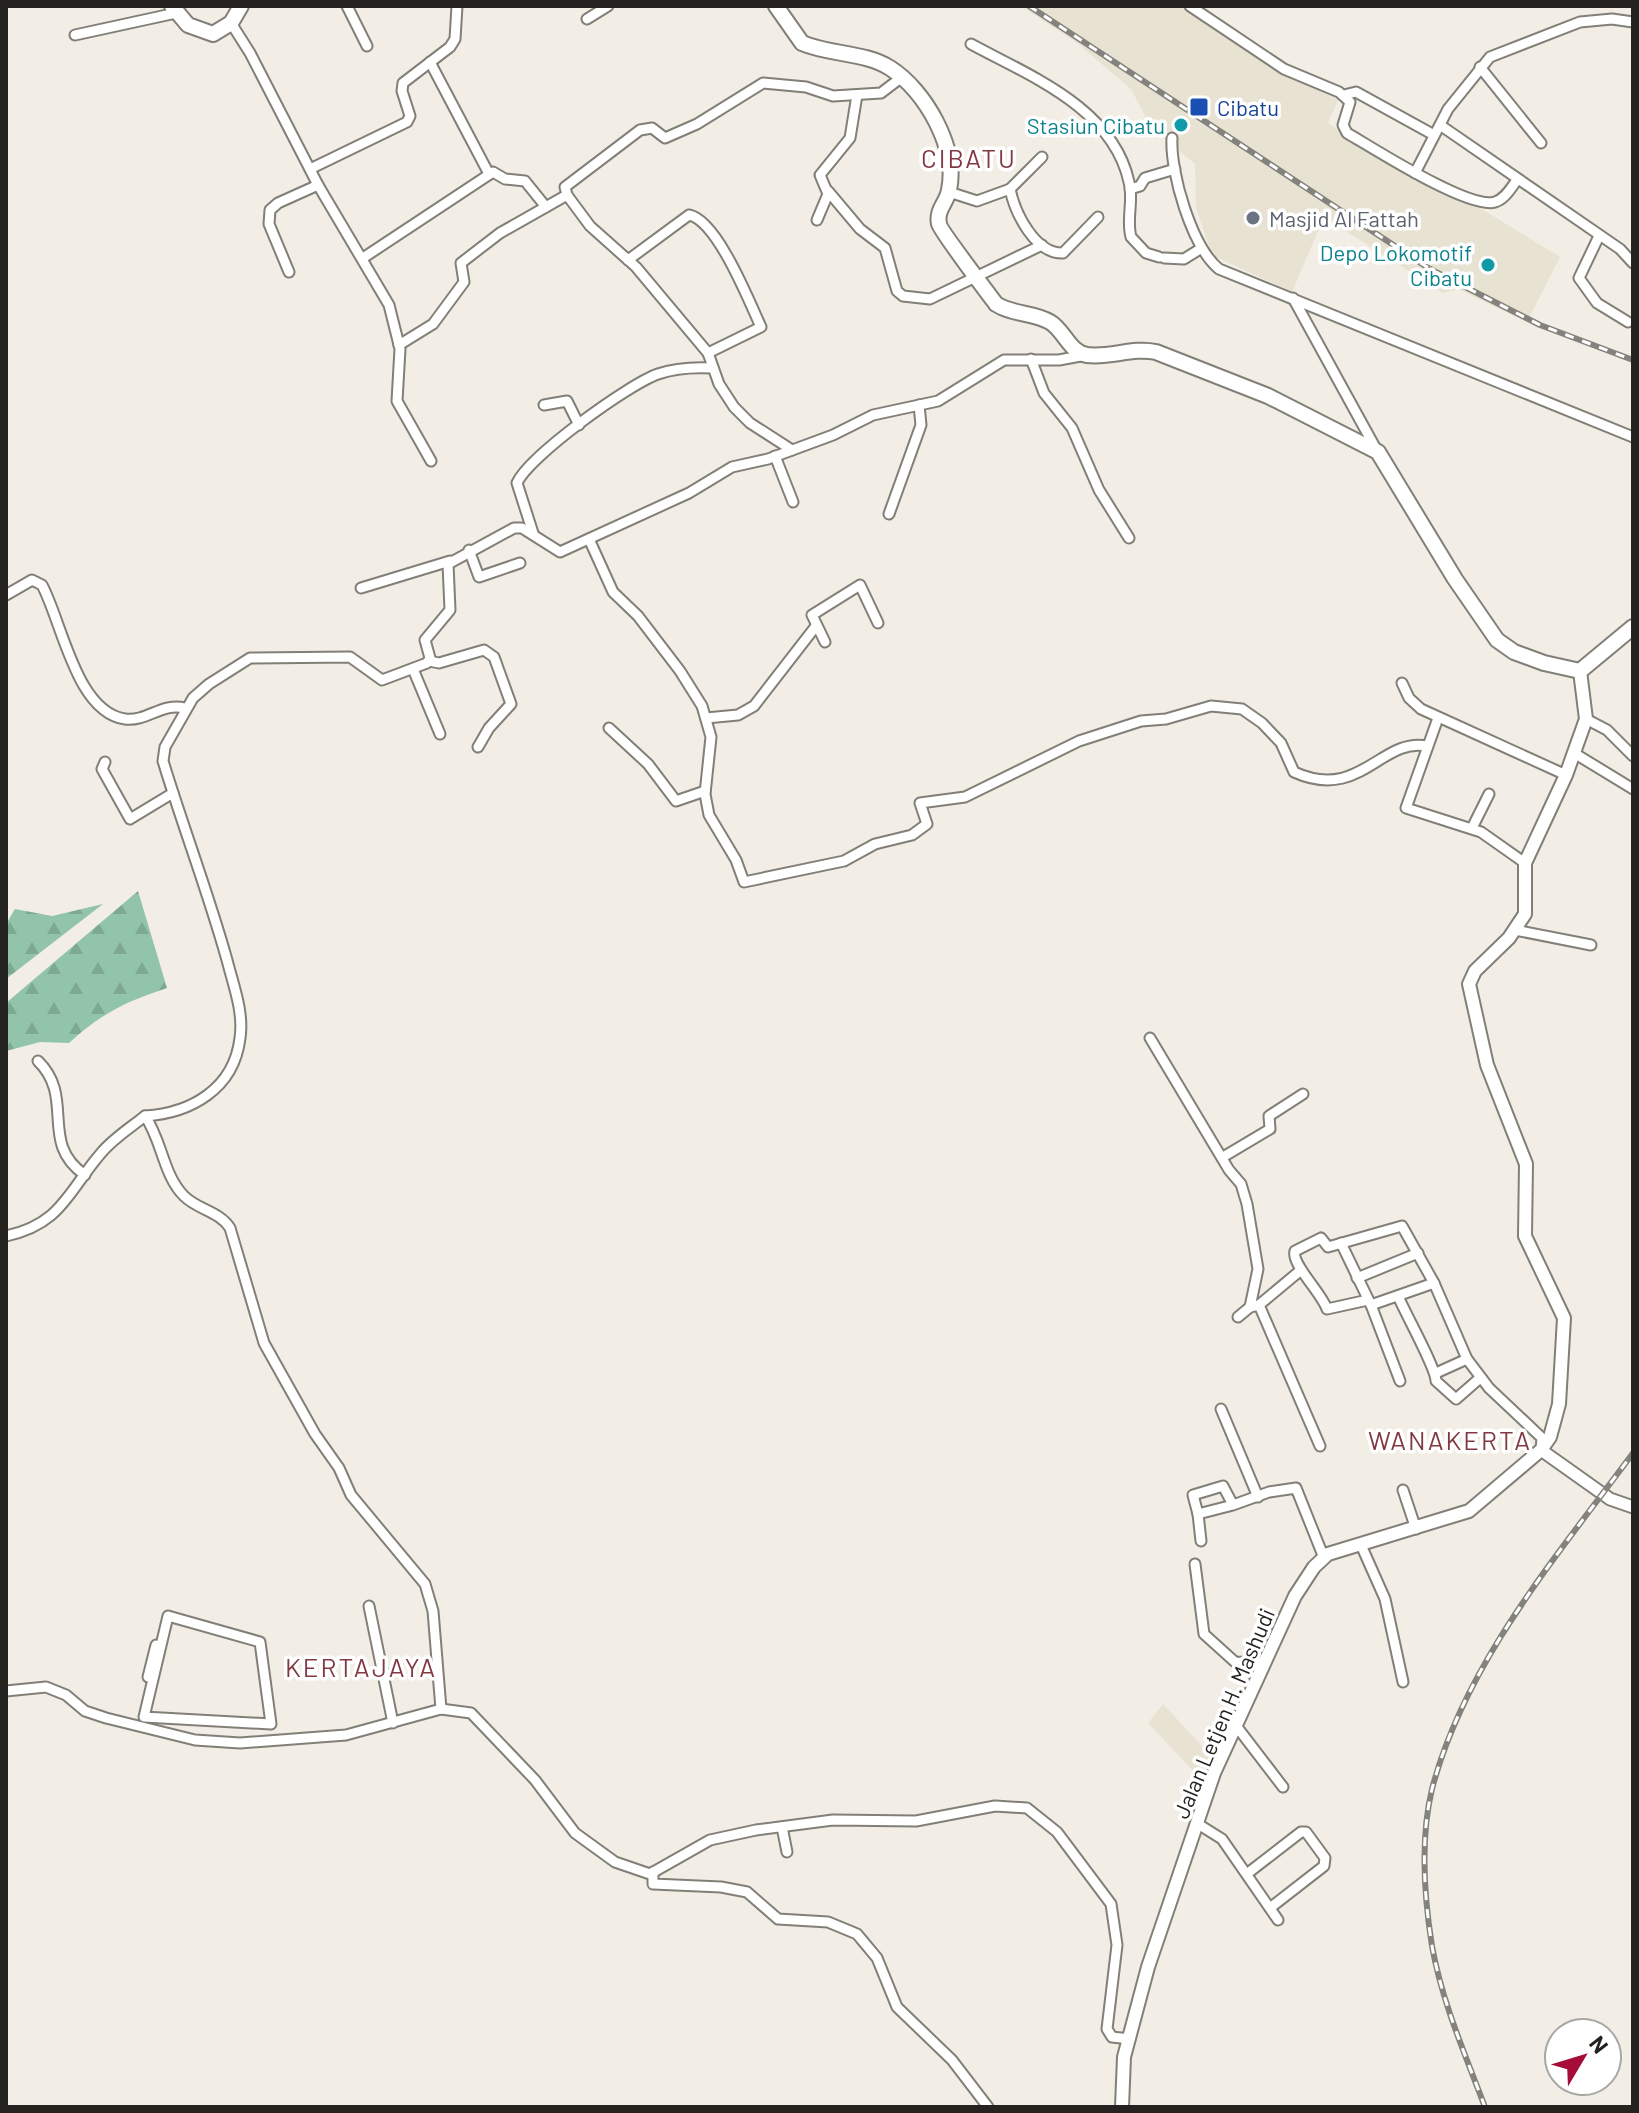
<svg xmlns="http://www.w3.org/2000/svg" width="1639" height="2113" font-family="Barlow,sans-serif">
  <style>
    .built { fill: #e8e2d2 }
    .forest { fill: url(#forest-firs) }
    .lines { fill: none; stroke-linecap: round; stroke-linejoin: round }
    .minor-casing { stroke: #827f77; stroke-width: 13 }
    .tertiary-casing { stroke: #827f77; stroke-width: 15 }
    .secondary-casing { stroke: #827f77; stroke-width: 16 }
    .primary-casing { stroke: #827f77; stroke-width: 18 }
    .minor { stroke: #fff; stroke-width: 9 }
    .tertiary { stroke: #fff; stroke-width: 11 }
    .secondary { stroke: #fff; stroke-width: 12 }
    .primary { stroke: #fff; stroke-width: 14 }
    .rail-casing { stroke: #84827c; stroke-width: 6 }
    .rail { stroke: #fff; stroke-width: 3; stroke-dasharray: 9; stroke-linecap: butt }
    .transit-dot { fill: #1a4fb4; stroke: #fff; stroke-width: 3 }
    .culture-dot { fill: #0f9aa8; stroke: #fff; stroke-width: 3 }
    .worship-dot { fill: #6b7280; stroke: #fff; stroke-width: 3 }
    .labels { text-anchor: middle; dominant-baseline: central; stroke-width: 7; stroke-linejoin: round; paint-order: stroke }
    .transit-label { font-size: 22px; fill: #164399; stroke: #fff; text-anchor: start }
    .culture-label { font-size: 22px; fill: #0d838f; stroke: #fff; text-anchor: end }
    .worship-label { font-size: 22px; fill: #5b616d; stroke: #fff; text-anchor: start }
    .street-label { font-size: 22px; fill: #24231f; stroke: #fff }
    .quarter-label { font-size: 26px; letter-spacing: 2px; fill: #813942; stroke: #fff }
  </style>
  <defs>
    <pattern id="forest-firs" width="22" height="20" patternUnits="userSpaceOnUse" patternTransform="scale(2)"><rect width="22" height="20" fill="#91c4aa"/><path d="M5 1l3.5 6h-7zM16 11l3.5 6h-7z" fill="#7da892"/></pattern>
  </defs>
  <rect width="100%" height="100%" fill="#f2eee5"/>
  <g class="built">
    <path d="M1021,6h161l99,66 57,28 -10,23 84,56 73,32 75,46 -33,65 -69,-33 -15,4 -119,-76 -32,75 -80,-37 -16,-47 -1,-44 -44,-37 -20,-38 -55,-47z"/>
    <path d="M1163,1704l50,54 -11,22 -54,-57z"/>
  </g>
  <g class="forest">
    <path d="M138,891l29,97c-42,14 -65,25 -98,55l-29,-1 -34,9v-48z"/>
    <path d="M103,904l-97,75v-55l9,-15 37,7z"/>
  </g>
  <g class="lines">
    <defs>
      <g id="minor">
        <path d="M347,6l20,40"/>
        <path d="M1190,6l94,63 55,23 11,10 -7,23 4,8c26,15 122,77 148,69 10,-3 16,-14 22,-22"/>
        <path d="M587,19l21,-13"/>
        <path d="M231,23l19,30 68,132 71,120 11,44 -3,52 34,60"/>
        <path d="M75,35l101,-22 1,-5"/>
        <path d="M971,44c59,32 142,64 158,138 5,18 -3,37 2,55l15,16 13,4"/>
        <path d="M430,62l59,112"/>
        <path d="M1480,67l61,76"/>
        <path d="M1344,95l12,-3 78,43"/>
        <path d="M1440,125l180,124 13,14"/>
        <path d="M1172,138c-2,35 20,109 47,131l414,168"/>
        <path d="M1042,157l-32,32c5,24 25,65 53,64l35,-36"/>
        <path d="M310,169l97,-47 3,-6 -8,-25 1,-8 47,-36 5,-8 2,-33"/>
        <path d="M1415,173l33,-64 42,-52 90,-35 32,-3 21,3"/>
        <path d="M1130,189l10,-3 5,-8 30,-9"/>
        <path d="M828,191l32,38 25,19 12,43 6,5 27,3 112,-54"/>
        <path d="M949,192l28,9 33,-12"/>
        <path d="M817,220l11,-26 -8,-19 30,-37 7,-43"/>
        <path d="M1599,236l-20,42 18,25 31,19"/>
        <path d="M363,258l130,-86 12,7 20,2 21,26"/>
        <path d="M1164,258l20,1 16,-10"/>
        <path d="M628,260l61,-45c28,5 60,86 72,112l-53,26"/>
        <path d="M289,272l-20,-48 1,-14 8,-7 40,-18"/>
        <path d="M1293,298l83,151"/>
        <path d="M399,345l34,-21 31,-42 -3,-19 39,-30 67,-38"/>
        <path d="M1031,359l13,34 28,35 27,62 30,48"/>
        <path d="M544,405l23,-4 12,24"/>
        <path d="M792,450l-42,-27 -16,-16 -15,-23 -11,-31 -72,-86 -46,-41 -23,-31 -2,-8 75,-57 12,-2 13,10 32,-14 66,-41 43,4 27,9 48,-3 21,-16"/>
        <path d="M775,456l18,46"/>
        <path d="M889,514l32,-89 -2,-20"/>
        <path d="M533,533l-16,-50c12,-27 112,-99 141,-109 17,-6 37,-7 55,-6"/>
        <path d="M589,539l24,53 25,24 42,55 22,35 9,31 -6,57 4,21 27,45 8,22 100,-21 31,-17 37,-9 15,-11 -7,-21 45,-6 114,-56 62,-20 25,-2 45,-13 31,3 20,14 19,20 13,29c66,30 87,-35 133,-26"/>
        <path d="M469,550l10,27 41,-14"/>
        <path d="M361,588l89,-27"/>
        <path d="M6,595l26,-15 10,5c20,37 34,127 83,134 22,3 37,-17 60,-11"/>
        <path d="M825,642l-13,-27 48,-30 18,38"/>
        <path d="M429,661l10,2 45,-13 10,7 17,47 -22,24 -11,19"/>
        <path d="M413,669l27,65"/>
        <path d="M1402,683l7,15 12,11 145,66"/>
        <path d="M706,718l32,-3 16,-9 62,-80"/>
        <path d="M1438,718l-32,90 75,24 44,31"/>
        <path d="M1586,719l21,11 26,26"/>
        <path d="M609,728l39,36 28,37 29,-10"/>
        <path d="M1574,753l59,36"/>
        <path d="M105,762l-3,7 28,50 43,-26"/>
        <path d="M1472,828l17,-34"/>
        <path d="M1515,930l76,15"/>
        <path d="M1150,1038l79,132 12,14 6,20 11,65 -8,38 9,-2"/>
        <path d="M38,1061c38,37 0,82 47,114"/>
        <path d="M1223,1157l47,-28 -1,-13 34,-22"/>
        <path d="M6,1236c56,-12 62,-45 96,-84 12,-14 28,-24 43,-36"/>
        <path d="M1341,1243l30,62 29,76"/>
        <path d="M1301,1270l-42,35 61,141"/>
        <path d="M1357,1278l61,-25"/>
        <path d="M1398,1296c8,19 38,72 38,85l20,18 24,-21"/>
        <path d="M1368,1300l-41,9c-6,-17 -36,-45 -32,-58l26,-13 7,9 74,-21 32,57 33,76 22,29 53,50 -1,12"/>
        <path d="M1371,1305l63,-22"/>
        <path d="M1238,1317l12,-10"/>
        <path d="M1436,1373l31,-14"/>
        <path d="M1221,1409l37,88"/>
        <path d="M1403,1490l13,39"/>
        <path d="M1233,1505l-35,9 -5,-19 30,-9 10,19 36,-13 27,-4 28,70"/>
        <path d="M1198,1514l3,27"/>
        <path d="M1361,1545l24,54 18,83"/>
        <path d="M1195,1564l9,70 31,28 27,1"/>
        <path d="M369,1606l24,117"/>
        <path d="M168,1616l92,26 11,82 -127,-7z"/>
        <path d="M148,1677l8,-32"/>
        <path d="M6,1691l40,-4 20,8 19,16 21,7 89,22 45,3 106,-8 95,-26 30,4 64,67 40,53 40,29 35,12 60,-34 46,-10 77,-10 83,1 79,-15 32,2 30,24 54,72 6,41 -10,84 5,8 18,2"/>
        <path d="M441,1709l-8,-98 -8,-27 -74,-89 -12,-27 -24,-34 -51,-91 -34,-115c-11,-17 -32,-18 -46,-32 -21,-21 -22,-56 -39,-80 46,-3 89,-27 95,-78 4,-26 -7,-54 -13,-78 -19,-68 -44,-133 -64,-199l2,-14 28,-49 16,-14 41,-26 100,-1 32,23 45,-17 3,-5 -5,-18 25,-30 -2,-46 66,-36h8l38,24 129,-59 43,-26 36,-8 65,-24 40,-20 65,-14 66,-41h55l27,-5"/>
        <path d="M1237,1727l46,60"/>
        <path d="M1198,1824l24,15 56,81"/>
        <path d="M782,1827l5,25"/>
        <path d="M653,1872v12l68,3 26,5 31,27 50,3 29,12 20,24 20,49 55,53 36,47"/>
        <path d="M1248,1873l53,-41h5l19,26 -1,8 -54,42"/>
      </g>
      <path id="tertiary" d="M1541,1450l69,49 23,8"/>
      <path id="secondary" d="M1122,2107l2,-50 24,-90 66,-194 81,-177 19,-29 14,-13 141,-43 72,-61 9,-13 9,-33 5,-86 -39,-82 1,-72 -39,-99 -18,-81 6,-13 34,-33 16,-24v-51l41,-88 20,-56 -6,-48"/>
      <g id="primary">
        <path d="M172,6l16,19 25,9 18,-11 10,-17"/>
        <path d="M776,6l26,37c28,12 63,9 88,25 35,22 68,80 59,122 -2,13 -13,19 -10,34 1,6 51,72 57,80 17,11 37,8 54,18 14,8 19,30 37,33 24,3 45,-8 69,-3l112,44 110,56 77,127 42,61 17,12 30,11 36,8 53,-44"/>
      </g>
    </defs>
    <use href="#minor" class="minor-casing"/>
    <use href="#tertiary" class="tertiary-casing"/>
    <use href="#secondary" class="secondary-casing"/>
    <use href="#primary" class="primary-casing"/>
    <use href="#minor" class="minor"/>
    <use href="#tertiary" class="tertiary"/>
    <use href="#secondary" class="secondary"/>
    <use href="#primary" class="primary"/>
    <defs>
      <g id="rail">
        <path d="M1029,6l401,263 110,56 93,35"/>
        <path d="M1485,2107c-20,-53 -43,-105 -53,-161 -8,-50 -12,-107 0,-157 33,-126 125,-233 201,-336"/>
      </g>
    </defs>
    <use href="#rail" class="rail-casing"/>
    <use href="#rail" class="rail"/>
  </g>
  <rect class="transit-dot" x="1189" y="97" width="20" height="20" rx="4"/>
  <g class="culture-dot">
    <circle cx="1181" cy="125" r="8"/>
    <circle cx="1488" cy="265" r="8"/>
  </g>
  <circle class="worship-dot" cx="1253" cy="218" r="8"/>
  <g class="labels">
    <g class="transit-label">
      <text x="1217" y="107">Cibatu</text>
    </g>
    <g class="culture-label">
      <text x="1165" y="125">Stasiun Cibatu</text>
      <text x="1472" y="252">Depo Lokomotif<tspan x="1472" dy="25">Cibatu</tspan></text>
    </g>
    <g class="worship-label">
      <text x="1269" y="218">Masjid Al Fattah</text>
    </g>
    <g class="street-label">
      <text transform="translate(1223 1713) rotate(-67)">Jalan Letjen H. Mashudi</text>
    </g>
    <g class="quarter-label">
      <text x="969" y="157">CIBATU</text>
      <text x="1450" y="1439">WANAKERTA</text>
      <text x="361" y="1666">KERTAJAYA</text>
    </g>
  </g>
  <rect width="1639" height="2113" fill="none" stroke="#24231f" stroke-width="16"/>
  <g transform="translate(1583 2057) rotate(52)"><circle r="38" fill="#ffffff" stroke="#a7a7a5" stroke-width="2"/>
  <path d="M0-6L14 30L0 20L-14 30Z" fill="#a60c38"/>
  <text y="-12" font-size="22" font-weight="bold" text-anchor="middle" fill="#24231f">N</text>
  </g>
</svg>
